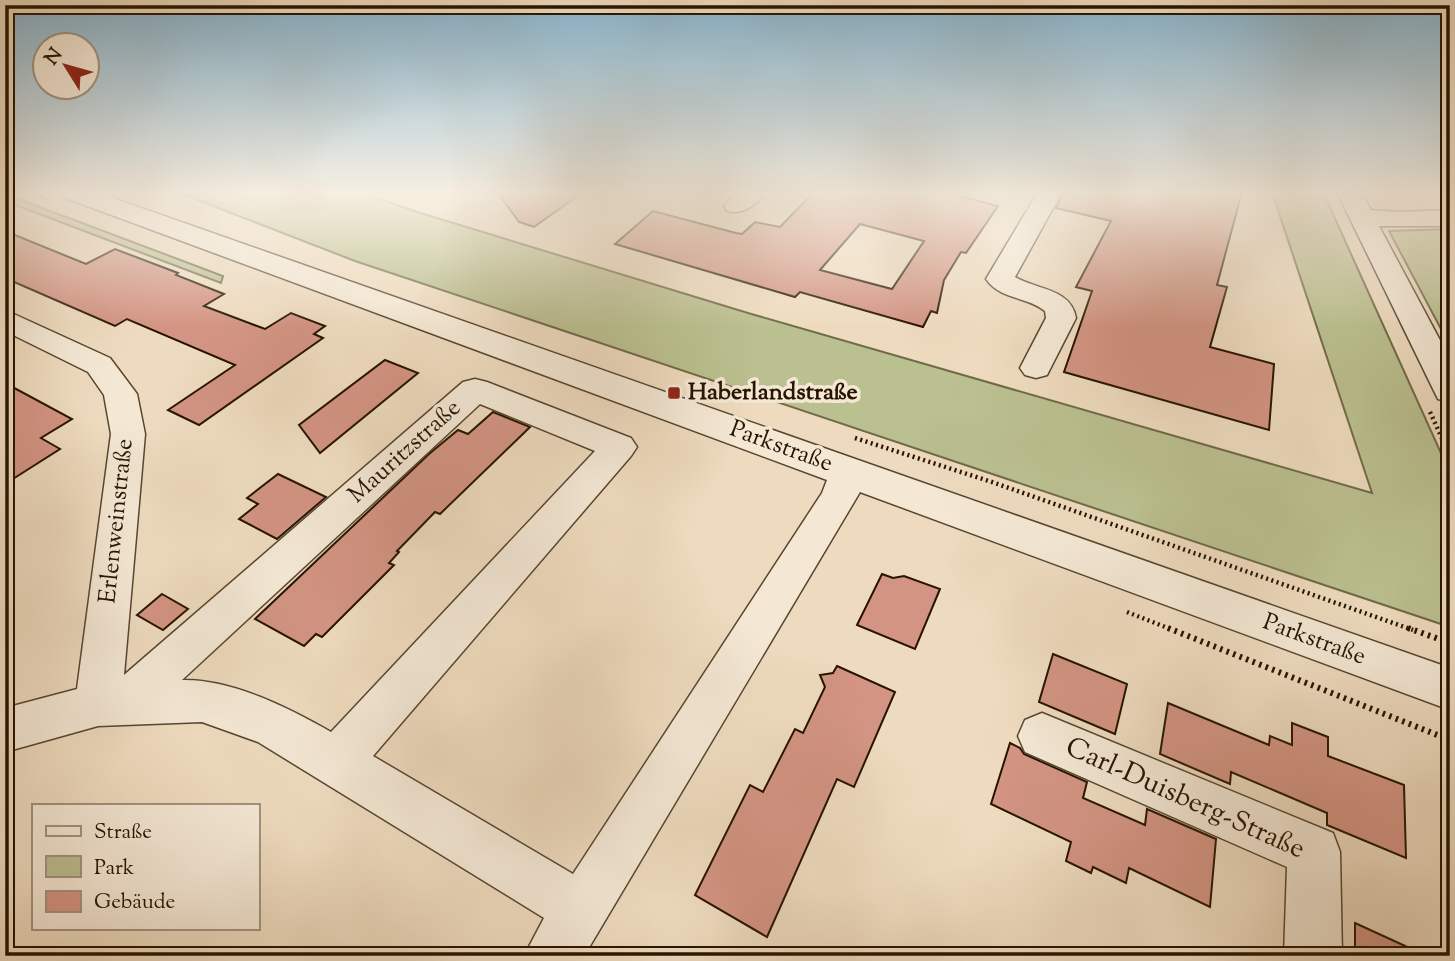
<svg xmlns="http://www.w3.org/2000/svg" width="1455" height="961" font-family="'Sorts Mill Goudy',serif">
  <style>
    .green { fill: #bbc090; stroke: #706a48; stroke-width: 2 }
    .building { fill: #d39483; stroke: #261400; stroke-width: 2; fill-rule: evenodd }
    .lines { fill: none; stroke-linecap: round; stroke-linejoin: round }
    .minor-casing { stroke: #584630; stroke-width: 3 }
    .path-far2 { stroke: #261400; stroke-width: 3.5; stroke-dasharray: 2 2.5; stroke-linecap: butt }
    .path-far1 { stroke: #261400; stroke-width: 4.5; stroke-dasharray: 2 3.5; stroke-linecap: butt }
    .path { stroke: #261400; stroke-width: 6; stroke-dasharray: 2.5 4.5; stroke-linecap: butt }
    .minor { fill: #f4e8d5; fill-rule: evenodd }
    .poi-dot { fill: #8f2418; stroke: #f4e8d5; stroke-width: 2.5 }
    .labels { text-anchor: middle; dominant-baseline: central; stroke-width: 7; stroke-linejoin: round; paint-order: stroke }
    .poi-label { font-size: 24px; font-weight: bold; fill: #261400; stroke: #f4e8d5; text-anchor: start }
    .street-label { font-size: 24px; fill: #261400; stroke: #f4e8d5 }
    .near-street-label { font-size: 28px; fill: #261400; stroke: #f4e8d5 }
  </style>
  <rect width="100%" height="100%" fill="#eedbbf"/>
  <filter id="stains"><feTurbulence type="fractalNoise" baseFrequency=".00286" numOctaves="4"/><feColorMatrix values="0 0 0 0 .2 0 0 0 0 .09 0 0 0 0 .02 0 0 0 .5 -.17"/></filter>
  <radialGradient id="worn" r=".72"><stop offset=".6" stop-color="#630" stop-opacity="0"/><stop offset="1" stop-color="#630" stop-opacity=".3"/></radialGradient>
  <g class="green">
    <path d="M177,192h183l54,19 334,102 624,180 -100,-301h51l127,281v154l-1095,-366z"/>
    <path d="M5,194l218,82 -2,7 -216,-82z"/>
    <path d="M1450,229v104l-8,-2 -53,-100z"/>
  </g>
  <g class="building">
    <path d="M497,192h86l-49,35 -15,-5z"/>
    <path d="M814,192h131l53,14 -32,47 -5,-1 -17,28 -7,33 -6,-2 -8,16 -123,-35 -5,5 -180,-53 38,-33 83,22 6,1 13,-12 25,5zM860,224l64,17 -32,48 -72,-19z"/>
    <path d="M1064,192h178l-25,93 10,2 -17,60 64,17 -5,66 -205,-58 28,-81 -16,-4 35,-66 -55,-13z"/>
    <path d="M5,231l81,33 29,-15 63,24 -2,2 48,19 -20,12 61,23 26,-16 34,13 -11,8 9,4 -124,87 -31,-15 67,-45 -108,-46 -12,7 -110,-48z"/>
    <path d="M385,360l33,13 -98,80 -21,-28z"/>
    <path d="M5,383l67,36 -31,19 19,11 -55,35z"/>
    <path d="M493,412l37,15 -90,87 -5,-2 -38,39 2,1 -10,11 5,2 -72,72 -6,-3 -12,12 -49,-27 174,-165 29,-24 10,4z"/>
    <path d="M278,474l48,23 -49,42 -38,-20 19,-15 -11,-6z"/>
    <path d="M882,574l11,4 11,-2 36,13 -25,60 -58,-24z"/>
    <path d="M162,594l26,15 -25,21 -26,-15z"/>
    <path d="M1053,654l74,30 -12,50 -76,-32z"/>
    <path d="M837,666l58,26 -41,95 -17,-8 -70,158 -72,-42 55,-110 13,7 32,-63 8,4 22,-46 -5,-12 13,-2z"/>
    <path d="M1168,703l101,42 1,-9 22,9v-22l36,14v19l76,29 2,73 -79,-33v-12l-96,-41 -1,12 -70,-30z"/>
    <path d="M1010,743l10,5 4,6 63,28 -4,16 62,27 2,-16 69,30 -6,68 -81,-39 -3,15 -33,-16 -2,6 -25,-12 5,-19 -80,-38z"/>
    <path d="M1355,923l72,33h-72z"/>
  </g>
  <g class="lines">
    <defs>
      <g id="minor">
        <path d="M60,192h36l1354,476v42l-590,-218 -276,464h-60l20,-38 -286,-176 -56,-20 -104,4 -93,26v-44l72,-19 34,-255 -7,-39 -16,-23 -83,-41v-21l105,48 27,36 8,40 -21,241 339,-293 12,-3 12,3 144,56 6,9 -6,9 -258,300 200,118 249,-381 5,-13 -764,-283zM480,404l115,47 -264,281c-42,-24 -99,-53 -149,-52z"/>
        <path d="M738,192h27c-9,13 -22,23 -38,19l-3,-5z"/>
        <path d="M1038,192h24l-47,85c21,13 56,11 61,41l-29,57 -11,3 -11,-3 -5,-7 26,-50 -1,-7c-18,-15 -45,-11 -59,-32z"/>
        <path d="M1337,192h24l10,18 27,2 52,-2v16h-71l71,133v43l-12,-3 -4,-8z"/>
        <path d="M1042,713l291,120 7,19 2,104h-58l3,-89 -262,-115 -7,-16 7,-16z"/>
      </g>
    </defs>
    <use href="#minor" class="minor-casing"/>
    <path class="path-far2" d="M28,192l19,7"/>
    <g class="path-far1">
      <path d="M1430,412l20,44"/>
      <path d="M855,438l137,44 421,148"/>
      <path d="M1127,612l46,18"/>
    </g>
    <g class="path">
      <path d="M1168,628l282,112"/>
      <path d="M1408,628l42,15"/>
    </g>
    <use href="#minor" class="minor"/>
  </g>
  <linearGradient id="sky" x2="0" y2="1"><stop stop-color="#88b7d2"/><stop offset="0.59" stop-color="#f7efe2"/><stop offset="1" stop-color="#f7efe2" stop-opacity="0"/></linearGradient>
  <rect width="1455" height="327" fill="url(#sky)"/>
  <rect class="poi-dot" x="667" y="386" width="14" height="14" rx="3.5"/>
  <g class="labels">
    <g class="poi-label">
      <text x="688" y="393">Haberlandstraße</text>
    </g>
    <g class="street-label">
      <text transform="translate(781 447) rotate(20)">Parkstraße</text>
      <text transform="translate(405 452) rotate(-42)">Mauritzstraße</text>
      <text transform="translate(117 521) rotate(-84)">Erlenweinstraße</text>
      <text transform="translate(1314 640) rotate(20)">Parkstraße</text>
    </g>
    <g class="near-street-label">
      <text transform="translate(1185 799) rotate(24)">Carl-Duisberg-Straße</text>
    </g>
  </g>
  <rect width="1455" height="961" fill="none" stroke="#eedbbf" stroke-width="28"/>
  <rect x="7" y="7" width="1441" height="947" fill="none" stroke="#261400" stroke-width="3.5"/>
  <rect x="14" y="14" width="1427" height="933" fill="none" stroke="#261400" stroke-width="2"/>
  <rect x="32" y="804" width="228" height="126" fill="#f4e8d5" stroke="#a29380" stroke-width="2"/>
  <rect x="46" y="826" width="35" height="10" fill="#f4e8d5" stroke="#a29380" stroke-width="2"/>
  <text x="94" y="838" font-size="21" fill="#261400">Straße</text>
  <rect x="46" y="856" width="35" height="21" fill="#bbc090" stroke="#a29380" stroke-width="2"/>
  <text x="94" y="874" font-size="21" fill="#261400">Park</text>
  <rect x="46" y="891" width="35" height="21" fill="#d39483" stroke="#a29380" stroke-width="2"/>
  <text x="94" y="908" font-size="21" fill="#261400">Gebäude</text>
  <g transform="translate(66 66) rotate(307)"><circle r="33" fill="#f4e8d5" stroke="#a29380" stroke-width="2"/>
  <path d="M0-5L12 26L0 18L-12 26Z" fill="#8f2418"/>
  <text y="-10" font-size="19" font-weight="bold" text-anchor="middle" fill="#261400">N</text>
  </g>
  <rect width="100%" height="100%" filter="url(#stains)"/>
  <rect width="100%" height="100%" fill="url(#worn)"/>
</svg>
